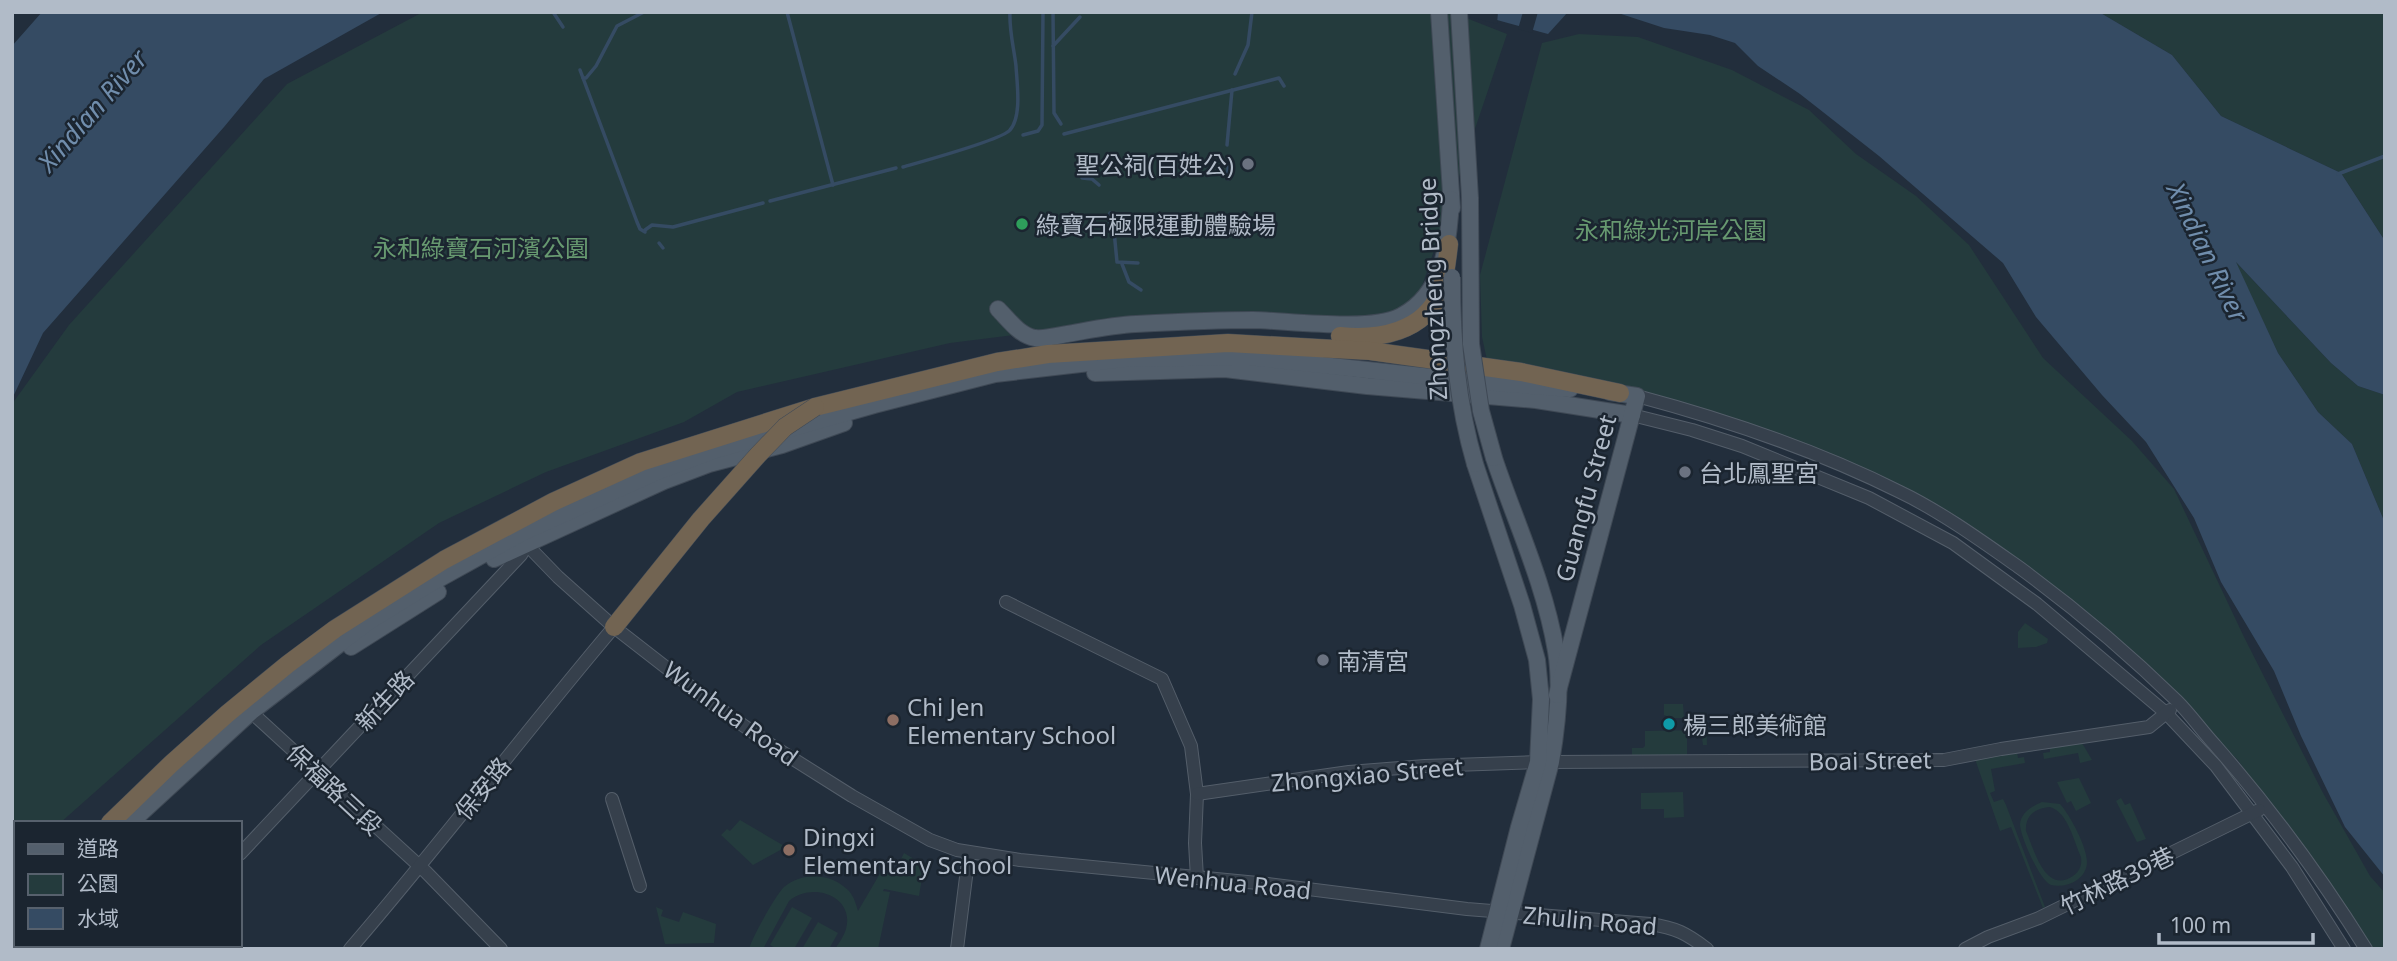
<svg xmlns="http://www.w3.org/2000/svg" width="2397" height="961" font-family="'Noto Sans','Noto Sans TC',sans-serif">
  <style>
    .green { fill: #243b3d; fill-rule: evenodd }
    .water { fill: #354b63 }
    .pier { fill: #222e3c }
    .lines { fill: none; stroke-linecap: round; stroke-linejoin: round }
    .stream { stroke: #354b63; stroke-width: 3.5 }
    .minor-casing { stroke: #545e6a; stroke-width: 14 }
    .major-casing { stroke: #3f4955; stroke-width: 18 }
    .highway-casing { stroke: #414b57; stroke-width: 19 }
    .minor { stroke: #36404c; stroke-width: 12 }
    .major { stroke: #535f6c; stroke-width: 16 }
    .highway { stroke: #726452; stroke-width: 18 }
    .major-bridge-casing { stroke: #3f4955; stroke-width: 18; stroke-linecap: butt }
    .highway-bridge-casing { stroke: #414b57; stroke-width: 19; stroke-linecap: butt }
    .major-bridge { stroke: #535f6c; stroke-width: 16 }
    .highway-bridge { stroke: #726452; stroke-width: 18 }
    .worship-dot { fill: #6b7280; stroke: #1b2530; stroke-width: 2.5 }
    .leisure-dot { fill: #2e9e5b; stroke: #1b2530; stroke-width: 2.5 }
    .education-dot { fill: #8d6e63; stroke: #1b2530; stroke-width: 2.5 }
    .culture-dot { fill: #0f9aa8; stroke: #1b2530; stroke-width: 2.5 }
    .labels { text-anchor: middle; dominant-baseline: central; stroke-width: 5; stroke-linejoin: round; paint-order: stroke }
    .poi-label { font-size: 24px; fill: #b1bbc8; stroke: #1b2530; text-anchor: start }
    .park-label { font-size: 24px; fill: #679970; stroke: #1b2530 }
    .street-label { font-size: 24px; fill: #b1bbc8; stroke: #1b2530 }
    .water-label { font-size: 26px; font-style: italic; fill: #708dac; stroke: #1b2530 }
  </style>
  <rect width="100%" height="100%" fill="#222e3c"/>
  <g class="green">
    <path d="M423,12h1028l56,22 -84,249 -19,44 -308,-2 -146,18 -213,49 -53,30 -138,50 -107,51 -178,122 -201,178h-44v43l-4,3v-465l57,-79 218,-241z"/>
    <path d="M2099,12h286v229l-44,-68 -120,-57 -49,-61z"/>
    <path d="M1579,34l59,3 94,33 77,40 47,44 60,42 53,49 74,113 89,83 42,48 70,148 79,156 47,83 15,17v56h-22l-125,-189 -148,-142 -183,-122 -155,-68 -265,-68 -5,-23 -2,-62 62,-232z"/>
    <path d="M2234,260l97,103 27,23 27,9v128l-33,-79 -34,-32 -40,-59z"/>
    <path d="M2025,623l23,16 -1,4 -11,4 -18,1v-16z"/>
    <path d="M1664,704h19l1,14h-12l-8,-3z"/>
    <path d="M1706,712l1,33h-4l-1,-7 -12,-2 -3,2v19l-55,1v-10h11l2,-2v-15l56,-1v-12h-9v-5z"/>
    <path d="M2082,743l10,17 -12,3 -2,-10 -34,6 -1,-6 7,-1v-5z"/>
    <path d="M2017,752l1,6 6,-1 1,6 -34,6 4,22 -5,2 4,9 9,-3 3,6 39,102 -2,1 -32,-81 -11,4 -25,-72z"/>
    <path d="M2079,778l12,25 -15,8 -5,-10 -4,2 -10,-21z"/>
    <path d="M1683,792l1,25 -20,1v-9h-23v-16z"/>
    <path d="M2121,798l4,7 5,-2 16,36 -9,3 -21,-41z"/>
    <path d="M2042,802l18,2c10,11 27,43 27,58 0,7 -4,14 -10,18 -7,5 -17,7 -26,5 -11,-4 -31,-49 -31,-61 1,-11 12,-18 22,-22zM2050,807c18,5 24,35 31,50 1,8 -1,14 -8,19 -28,19 -39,-27 -47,-45 -1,-16 10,-23 24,-24z"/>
    <path d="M740,820l46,27 -33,18 -32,-30 6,-6 3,2z"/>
    <path d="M904,853l20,12 -5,31 -35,-7 -1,2 7,1 -12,57h-43c4,-6 9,-13 11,-20 9,-33 -34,-48 -57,-28l-26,48h-14c4,-13 26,-53 35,-62 19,-16 48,-14 65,4 5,6 7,13 9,20l27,-46 10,6z"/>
    <path d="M656,907l7,3 -2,6 18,6 4,-10 33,12 -2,19 -49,1z"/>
    <path d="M792,907l20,11 -18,31h-17l-7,-4z"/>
    <path d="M818,922l20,11 -9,16h-27z"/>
  </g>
  <g class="water">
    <path d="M42,12h341l-119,67 -40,48 -181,206 -31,66v-353z"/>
    <path d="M1468,12h100l-20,22z"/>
    <path d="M1615,12h484l73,43 49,61 120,57 44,68v154l-27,-9 -27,-23 -95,-101 42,91 40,59 34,32 33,79v354l-40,-50 -44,-91 -27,-65 -53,-89 -27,-64 -48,-76 -44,-47 -66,-78 -33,-54 -124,-107 -79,-62 -42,-28 -23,-23 -25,-8 -46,-7z"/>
  </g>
  <g class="pier">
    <path d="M1465,12h33l-1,12 -30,-8z"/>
    <path d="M1523,12h15l-6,21 -14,-4z"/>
  </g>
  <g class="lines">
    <g class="stream">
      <path d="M553,12l10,15"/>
      <path d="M787,12l46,173"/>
      <path d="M1053,12l1,101 7,11"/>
      <path d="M1053,46l27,-29"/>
      <path d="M580,70l57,152 3,7 5,3"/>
      <path d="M1235,74l13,-29 4,-33"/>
      <path d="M583,78h3l10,-12 21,-40 27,-14"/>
      <path d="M1064,134l215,-56 5,8"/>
      <path d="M1023,135l15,-4 4,-6 1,-113"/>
      <path d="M1227,145l5,-55"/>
      <path d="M1228,163v16"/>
      <path d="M903,167c17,-5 99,-27 107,-37 12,-14 7,-46 6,-64 -2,-18 -7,-35 -6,-54"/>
      <path d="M2338,174l47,-18"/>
      <path d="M1082,178l10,1 7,6"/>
      <path d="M770,201l126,-33"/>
      <path d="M1110,213l-1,7 5,11 3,31 21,1"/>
      <path d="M645,230l7,-5 21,2 90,-24"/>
      <path d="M659,243l4,5"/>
      <path d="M1122,264l7,18 12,8"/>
    </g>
    <defs>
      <g id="minor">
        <path d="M1637,396c90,24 179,54 263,96 40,19 83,50 120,76 56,41 108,85 157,133 14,14 25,30 38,44 56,64 106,132 151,204"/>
        <path d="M1632,415l60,15 50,16 127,52 84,45 84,61 129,109 50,53 76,101 52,82"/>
        <path d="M524,537l3,8 31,32 56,50 99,77 58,41 81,51 78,44 27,10 63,10 248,24 199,25 183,15c26,4 36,9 57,25"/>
        <path d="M1006,602l156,77 29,67 6,48 -2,49 2,35"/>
        <path d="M251,712l175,160 75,77"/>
        <path d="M1551,762l393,-2 57,-11 148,-22 21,-17"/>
        <path d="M1197,794l152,-22 76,-6 113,-4"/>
        <path d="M612,799l28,87"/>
        <path d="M240,854l281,-299 6,-10"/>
        <path d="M148,949l3,-4"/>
        <path d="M350,949c91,-105 174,-216 264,-322"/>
        <path d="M957,949l12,-96"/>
        <path d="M1965,949l23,-12 51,-19 220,-108"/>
      </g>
      <g id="major">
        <path d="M1439,12l13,196"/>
        <path d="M998,309c11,11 21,26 37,29 10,1 22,-2 32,-4 23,-4 46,-9 69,-10 39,-2 78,-4 117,-4 38,1 117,12 148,-4 43,-22 48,-74 50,-117"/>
        <path d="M1095,373l130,-4 142,17 169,14 96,15"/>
        <path d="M1494,458c21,63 51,126 62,193 6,35 1,76 -5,111l-50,187"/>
        <path d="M1475,464l47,141 15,55 4,39 -3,63 -19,65 -31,122"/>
        <path d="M494,559l170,-78 45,-17 73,-19 62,-22"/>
        <path d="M351,647l87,-55"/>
        <path d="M1557,695l80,-299 -27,-4"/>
        <path d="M130,823l121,-111 116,-89 63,-39 92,-51 135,-61 59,-22 158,-45 121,-31 129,-15 124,-2 220,24 102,8"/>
        <path d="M12,942l4,-3"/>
      </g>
      <g id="highway">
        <path d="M1340,336c38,4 85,-4 100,-44 6,-16 7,-32 9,-48"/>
        <path d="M110,823l61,-59 56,-50 61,-50 47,-35 109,-69 109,-58 88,-40 174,-55 182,-45 51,-8 180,-11 142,8 151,21 99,21"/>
        <path d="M12,922l4,-3"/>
      </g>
    </defs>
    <use href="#minor" class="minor-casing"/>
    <use href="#major" class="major-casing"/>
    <use href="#highway" class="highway-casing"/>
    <use href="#minor" class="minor"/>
    <use href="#major" class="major"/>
    <use href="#highway" class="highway"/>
    <defs>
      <g id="major-bridge">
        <path d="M1459,12l11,186 1,146 10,67 13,47"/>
        <path d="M1452,277c0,64 5,125 23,187"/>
      </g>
      <path id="highway-bridge" d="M614,627l87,-108 57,-64 27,-28 30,-20"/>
    </defs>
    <use href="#major-bridge" class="major-bridge-casing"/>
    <use href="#highway-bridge" class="highway-bridge-casing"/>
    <use href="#major-bridge" class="major-bridge"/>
    <use href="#highway-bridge" class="highway-bridge"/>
  </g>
  <g class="worship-dot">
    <circle cx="1248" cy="164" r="7"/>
    <circle cx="1685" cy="472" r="7"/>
    <circle cx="1323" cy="660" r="7"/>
  </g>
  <circle class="leisure-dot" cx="1022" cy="224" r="7"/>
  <g class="education-dot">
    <circle cx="893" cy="720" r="7"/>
    <circle cx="789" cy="850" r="7"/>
  </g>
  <circle class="culture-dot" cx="1669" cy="724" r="7"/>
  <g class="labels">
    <g class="poi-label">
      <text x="1234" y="164" text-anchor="end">聖公祠(百姓公)</text>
      <text x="1036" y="224">綠寶石極限運動體驗場</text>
      <text x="1699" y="472">台北鳳聖宮</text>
      <text x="1337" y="660">南清宮</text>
      <text x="907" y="706">Chi Jen<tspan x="907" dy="28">Elementary School</tspan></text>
      <text x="1683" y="724">楊三郎美術館</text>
      <text x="803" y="836">Dingxi<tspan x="803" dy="28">Elementary School</tspan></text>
    </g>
    <g class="park-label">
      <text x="1671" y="229">永和綠光河岸公園</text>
      <text x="481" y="247">永和綠寶石河濱公園</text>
    </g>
    <g class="street-label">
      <text transform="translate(1432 289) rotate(-93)">Zhongzheng Bridge</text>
      <text transform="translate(1585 498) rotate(-75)">Guangfu Street</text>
      <text transform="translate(384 700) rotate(-47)">新生路</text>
      <text transform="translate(731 713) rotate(36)">Wunhua Road</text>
      <text transform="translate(1870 760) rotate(-1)">Boai Street</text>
      <text transform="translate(1367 774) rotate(-5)">Zhongxiao Street</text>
      <text transform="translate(482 788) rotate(-51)">保安路</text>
      <text transform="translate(335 789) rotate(43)">保福路三段</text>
      <text transform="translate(2117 880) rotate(-26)">竹林路39巷</text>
      <text transform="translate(1233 882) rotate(6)">Wenhua Road</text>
      <text transform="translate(1590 920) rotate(5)">Zhulin Road</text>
    </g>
    <g class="water-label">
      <text transform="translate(92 110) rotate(-49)">Xindian River</text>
      <text transform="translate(2208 252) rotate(64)">Xindian River</text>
    </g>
  </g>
  <rect width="2397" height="961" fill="none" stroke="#b1bbc8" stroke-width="28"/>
  <rect x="14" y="821" width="228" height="126" fill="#1b2530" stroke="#57616d" stroke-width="2"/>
  <rect x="28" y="844" width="35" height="10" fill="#535f6c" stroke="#57616d" stroke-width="2"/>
  <text x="77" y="856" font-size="21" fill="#b1bbc8">道路</text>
  <rect x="28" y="874" width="35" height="21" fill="#243b3d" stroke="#57616d" stroke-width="2"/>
  <text x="77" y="891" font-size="21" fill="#b1bbc8">公園</text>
  <rect x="28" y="908" width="35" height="21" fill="#354b63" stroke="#57616d" stroke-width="2"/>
  <text x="77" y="926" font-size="21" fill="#b1bbc8">水域</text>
  <path d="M2159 933v10h154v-10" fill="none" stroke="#b1bbc8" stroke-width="3.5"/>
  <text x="2170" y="933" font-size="21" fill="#b1bbc8" stroke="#1b2530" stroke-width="5" paint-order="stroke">100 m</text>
</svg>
